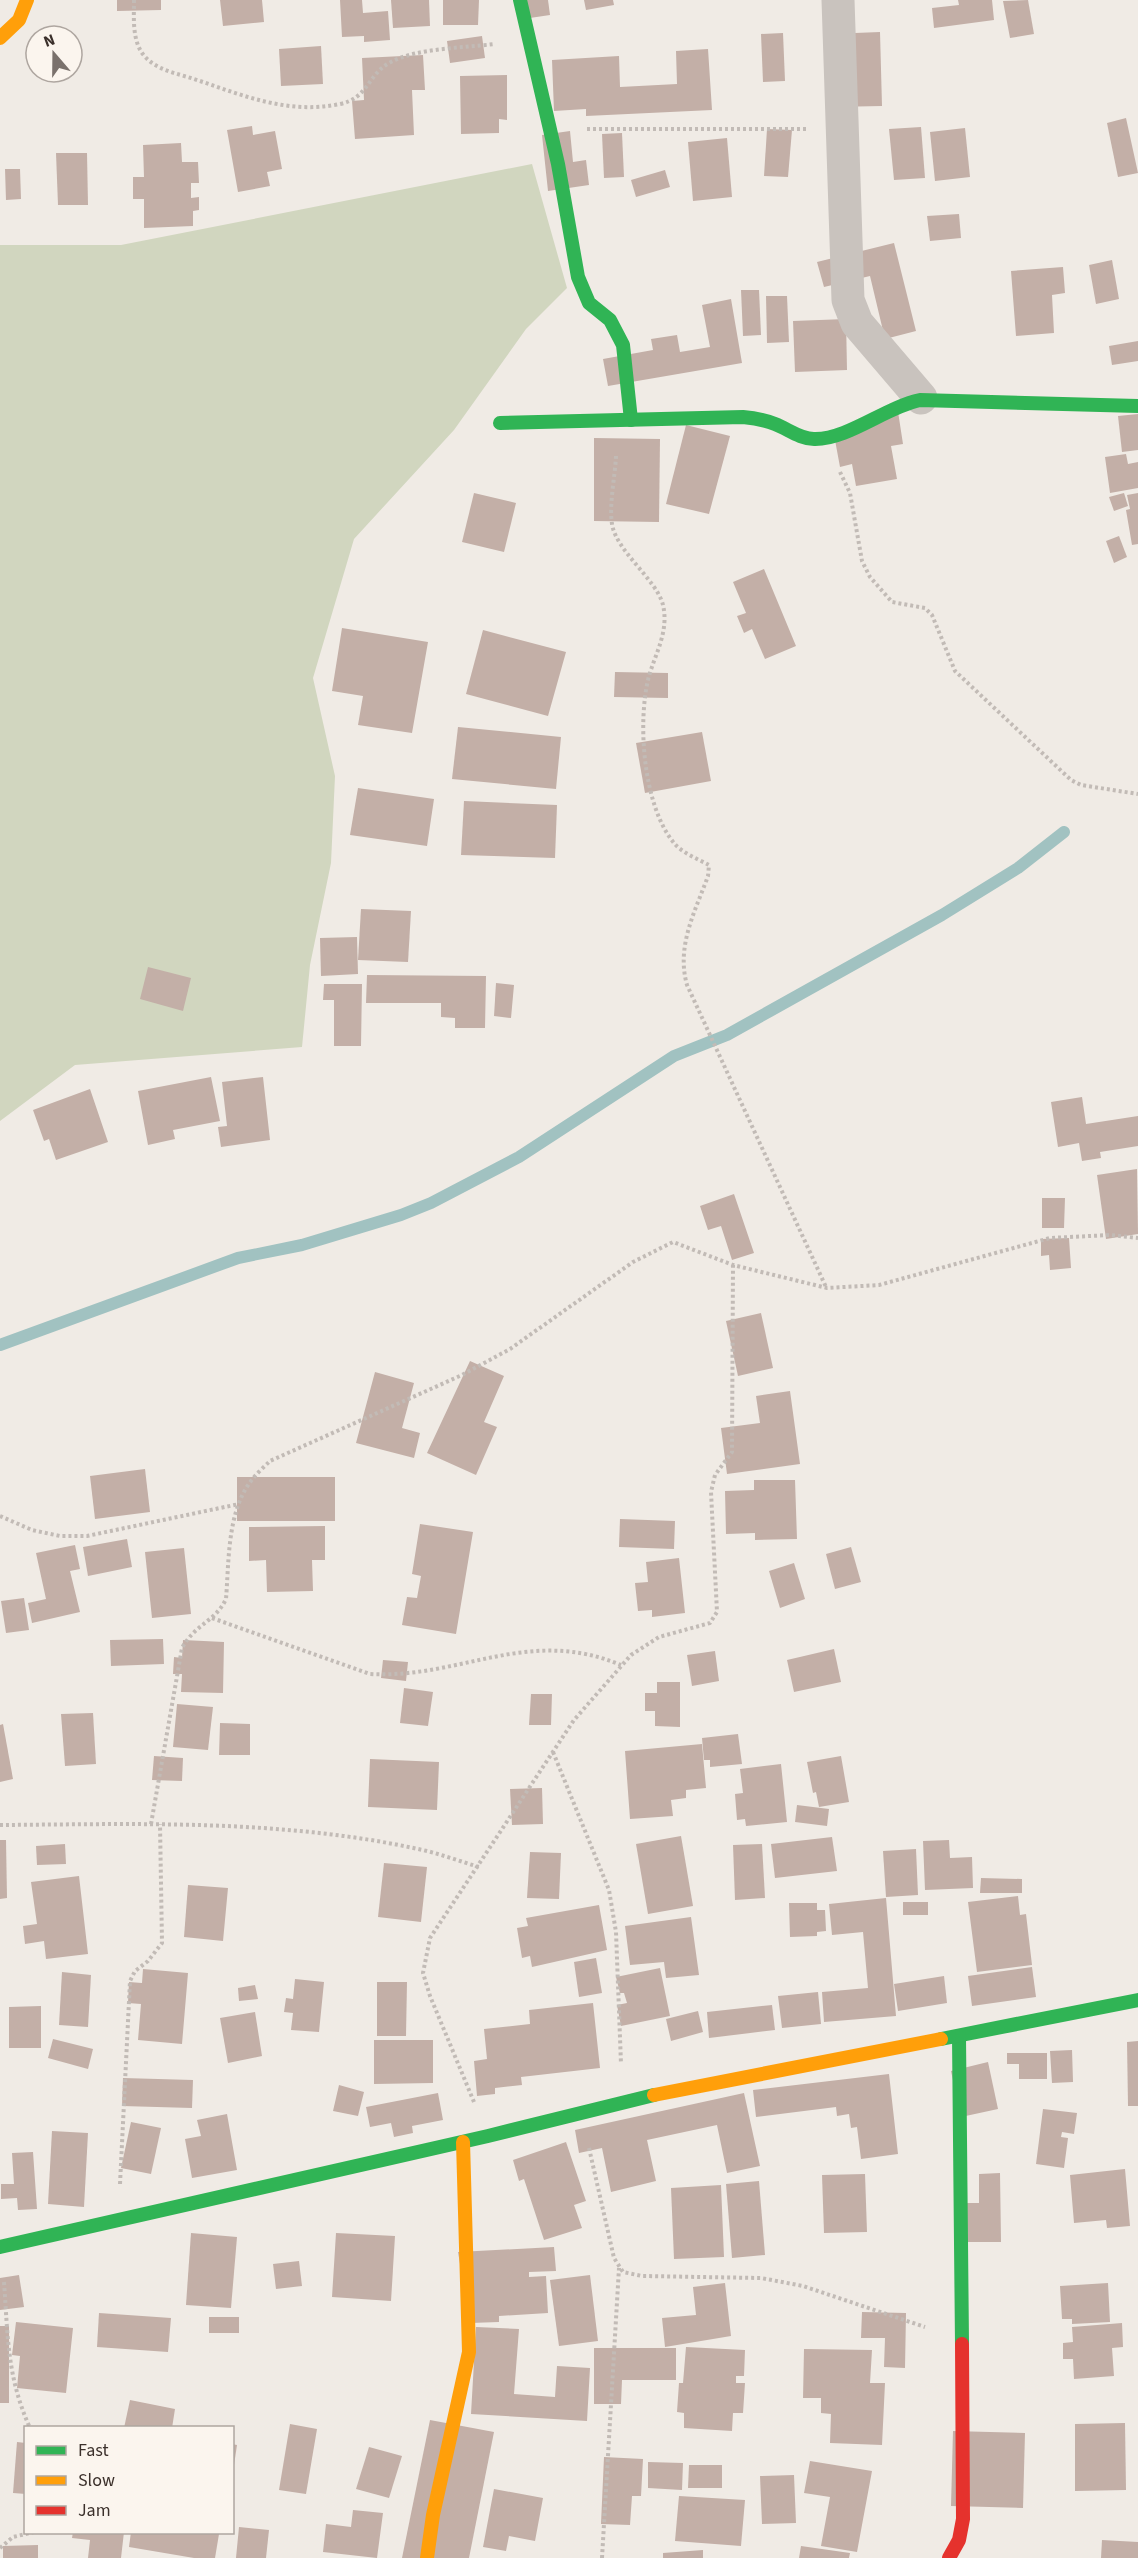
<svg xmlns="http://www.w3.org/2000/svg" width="1138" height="2558" font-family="'Source Sans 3',sans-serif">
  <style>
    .green { fill: #d1d6bf }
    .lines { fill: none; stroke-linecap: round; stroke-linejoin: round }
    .stream { stroke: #a1c2c1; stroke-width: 12 }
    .building { fill: #c3afa7 }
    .path { stroke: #c2bbb6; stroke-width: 4; stroke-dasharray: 3 3; stroke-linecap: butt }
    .street { stroke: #c9c3be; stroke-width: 33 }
    .fast { stroke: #30b455; stroke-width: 14 }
    .slow { stroke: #ff9f0a; stroke-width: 14 }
    .jam { stroke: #e5322d; stroke-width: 14 }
  </style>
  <rect width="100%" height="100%" fill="#f0ebe5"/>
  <path class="green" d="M532,164l35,124 -41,41 -72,101 -100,109 -41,139 22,98 -4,87 -21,102 -8,82 -227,18 -75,56v-876h121z"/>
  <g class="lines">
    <path class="stream" d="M0,1345l238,-87 64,-13 99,-30 30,-12 88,-46 155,-101 53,-21 215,-120 76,-47 46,-36"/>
  </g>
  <g class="building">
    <path d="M117,0h44v10l-44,1z"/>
    <path d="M220,0h42l2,22 -41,4z"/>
    <path d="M340,0h22l1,13 25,-2 2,29 -26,2v-6l-22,1z"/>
    <path d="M391,0h38l1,26 -37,2z"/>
    <path d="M443,0h36l-1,25h-35z"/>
    <path d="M520,0h28l2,15 -27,4z"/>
    <path d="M584,0h29l1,5 -28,5z"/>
    <path d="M958,0h34l2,20 -60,8 -2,-20 27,-3z"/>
    <path d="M1028,0l6,34 -24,4 -7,-37z"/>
    <path d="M880,32l2,74 -50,1 -2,-73z"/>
    <path d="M783,33l2,48 -22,1 -2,-48z"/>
    <path d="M482,36l3,22 -35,5 -3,-22z"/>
    <path d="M321,46l2,38 -42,2 -2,-37z"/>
    <path d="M708,49l4,61 -126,6v-7l-32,2 -2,-51 67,-4 1,31 57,-3 -1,-33z"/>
    <path d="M423,55l2,35h-13l2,45 -59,4 -3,-38 12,-1 -2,-42z"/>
    <path d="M507,75v45l-8,-1v14l-38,1 -1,-58z"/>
    <path d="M1126,118l12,55 -20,4 -11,-54z"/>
    <path d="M252,126l1,9 22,-4 7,38 -15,3 3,14 -32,6 -11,-62z"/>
    <path d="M921,127l4,51 -31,2 -5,-51z"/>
    <path d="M965,128l5,49 -35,4 -5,-49z"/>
    <path d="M767,129l25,1 -4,47 -24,-1z"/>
    <path d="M570,131l3,31 13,-2 3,25 -41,6 -6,-56z"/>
    <path d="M622,133l2,44 -20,1 -2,-44z"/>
    <path d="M727,138l5,59 -39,4 -5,-59z"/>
    <path d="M181,143l1,19h16l1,21h-8v15l8,-1v13l-6,1v15l-49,2v-29h-11v-22h11l-1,-32z"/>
    <path d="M56,153h31l1,52h-30z"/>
    <path d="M5,169h15l1,30 -15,1z"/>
    <path d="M665,170l5,17 -34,10 -5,-17z"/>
    <path d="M959,214l2,24 -31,3 -3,-25z"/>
    <path d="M894,243l22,88 -31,8 -15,-63 -46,11 -7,-25z"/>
    <path d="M1112,260l7,39 -23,5 -7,-39z"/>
    <path d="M1063,267l2,26 -13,2 2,38 -38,3 -5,-65z"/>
    <path d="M741,290h18l2,45 -18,1z"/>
    <path d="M766,296h21l2,46 -22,1z"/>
    <path d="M731,299l11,64 -134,23 -5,-27 50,-9 -2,-11 26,-4 3,17 30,-5 -8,-42z"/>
    <path d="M846,319l1,51 -52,2 -2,-51z"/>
    <path d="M1138,341v20l-26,4 -3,-19z"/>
    <path d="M897,405l6,39 -12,2 6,33 -41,7 -4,-22 -12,3 -5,-27z"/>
    <path d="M1138,414v36l-16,2 -4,-36z"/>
    <path d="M686,425l44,11 -21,78 -43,-10z"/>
    <path d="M594,438l66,1 -1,83 -65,-1z"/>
    <path d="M1126,454l2,10 10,-2v26l-28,5 -5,-36z"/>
    <path d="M474,493l42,10 -12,49 -42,-10z"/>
    <path d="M1124,493l4,13 -14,5 -5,-14z"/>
    <path d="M1138,493v51l-6,1 -6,-35 4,-1 -3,-14z"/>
    <path d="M1119,536l8,21 -13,6 -8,-22z"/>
    <path d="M764,569l32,77 -31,13 -13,-30 -8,4 -7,-17 9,-3 -13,-31z"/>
    <path d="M342,628l86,14 -16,91 -54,-8 5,-29 -31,-5z"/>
    <path d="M483,630l83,22 -18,64 -82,-22z"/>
    <path d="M615,672l53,1v25l-54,-1z"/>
    <path d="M458,727l103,10 -5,52 -104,-10z"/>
    <path d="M702,732l9,49 -66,12 -9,-50z"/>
    <path d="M358,788l76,11 -7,47 -77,-11z"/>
    <path d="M464,801l93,4 -2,53 -94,-3z"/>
    <path d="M361,909l50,2 -3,51 -50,-2z"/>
    <path d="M357,937l1,37 -37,2 -1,-38z"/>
    <path d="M148,967l43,11 -8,33 -43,-12z"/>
    <path d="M367,975l119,1 -1,52h-30v-10l-14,-1v-14h-75z"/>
    <path d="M496,983l18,2 -3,33 -17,-2z"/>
    <path d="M324,984h38l-1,62h-27v-46h-11z"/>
    <path d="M211,1077l9,44 -47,9 2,9 -27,6 -10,-54z"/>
    <path d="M263,1077l7,63 -49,7 -3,-20 9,-1 -5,-44z"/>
    <path d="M90,1089l18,53 -52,18 -7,-21 -5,2 -11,-31z"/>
    <path d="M1082,1097l4,27 52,-8v30l-38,6 1,6 -19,3 -3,-18 -21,4 -7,-45z"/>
    <path d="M1137,1169l1,65 -32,5 -9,-64z"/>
    <path d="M734,1194l20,59 -22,7 -11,-34 -13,4 -8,-24z"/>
    <path d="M1042,1198h23l-1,30h-22z"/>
    <path d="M1069,1238l2,30 -21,2 -1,-15 -8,1v-17z"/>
    <path d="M761,1313l12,55 -35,8 -12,-55z"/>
    <path d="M470,1361l34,15 -20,46 13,5 -21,48 -49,-22z"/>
    <path d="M375,1372l39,11 -12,45 18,5 -6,25 -58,-15z"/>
    <path d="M790,1391l10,73 -73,10 -6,-46 39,-5 -4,-27z"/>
    <path d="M145,1469l5,43 -55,7 -5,-43z"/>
    <rect x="237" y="1477" width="98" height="44"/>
    <path d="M754,1480h41l2,59 -42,1v-7l-29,1 -1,-43 29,-1z"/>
    <path d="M620,1519l55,2 -1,28 -55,-2z"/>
    <path d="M420,1524l53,8 -17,102 -54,-9 5,-28 10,1 4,-22 -9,-2z"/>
    <path d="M325,1526v34h-13l1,31 -46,1 -1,-32 -17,1v-34z"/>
    <path d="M127,1539l5,28 -44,9 -5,-29z"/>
    <path d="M75,1545l5,24 -10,2 10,41 -48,11 -4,-20 18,-4 -10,-46z"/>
    <path d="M851,1547l10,35 -26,7 -9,-35z"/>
    <path d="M184,1548l7,66 -39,4 -7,-66z"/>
    <path d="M679,1558l6,55 -33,4v-7l-14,1 -3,-28 13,-1 -2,-20z"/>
    <path d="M794,1563l11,36 -25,9 -11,-37z"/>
    <path d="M24,1598l5,32 -23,3 -5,-32z"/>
    <path d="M163,1639l1,25 -53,2 -1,-26z"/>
    <path d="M183,1640l41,2 -1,51 -42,-1 1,-18h-9l1,-17 8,1z"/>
    <path d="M834,1649l7,33 -47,10 -7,-32z"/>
    <path d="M715,1651l4,30 -27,5 -5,-31z"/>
    <path d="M383,1660l25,2 -2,19 -25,-3z"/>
    <path d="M657,1682h23v45l-25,-1v-15h-10v-18h12z"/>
    <path d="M404,1688l29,4 -5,34 -28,-3z"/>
    <path d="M531,1694h21l-1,31h-22z"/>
    <path d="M177,1704l36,3 -5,43 -35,-3z"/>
    <path d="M93,1713l3,51 -31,2 -4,-52z"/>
    <path d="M220,1723l30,1v31h-31z"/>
    <path d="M3,1724l10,55 -13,3v-57z"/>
    <path d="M738,1734l4,30 -32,3v-7h-6l-2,-22z"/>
    <path d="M702,1744l4,44 -20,2v8l-15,2 2,16 -43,3 -5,-68z"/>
    <path d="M154,1756l29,2 -1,23 -30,-1z"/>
    <path d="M841,1756l8,46 -30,5 -3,-15 -3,1 -6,-31z"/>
    <path d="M370,1759l69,3 -2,48 -69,-3z"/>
    <path d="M781,1764l6,58 -41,4 -1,-7 -8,1 -2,-26 8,-1 -3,-24z"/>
    <path d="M542,1788l1,36 -31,1 -2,-36z"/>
    <path d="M797,1805l32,4 -2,17 -32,-4z"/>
    <path d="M681,1836l12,70 -45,8 -12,-70z"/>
    <path d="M832,1837l5,34 -62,7 -4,-34z"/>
    <path d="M0,1840h6l1,58 -7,1z"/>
    <path d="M949,1840l1,18 22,-1 1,31 -48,2 -2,-49z"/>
    <path d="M65,1844l1,20 -29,1 -1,-19z"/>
    <path d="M762,1844l3,54 -30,2 -2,-55z"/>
    <path d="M916,1849l2,46 -32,2 -3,-46z"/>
    <path d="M530,1852l31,1 -2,46 -32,-1z"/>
    <path d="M384,1863l43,4 -6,55 -43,-5z"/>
    <path d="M79,1876l9,78 -42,5 -2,-18 -19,3 -2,-18 14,-2 -6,-42z"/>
    <path d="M981,1878l41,1v14h-42z"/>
    <path d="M188,1885l40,3 -5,53 -39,-4z"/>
    <path d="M1018,1896l2,19 6,-1 6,51 -55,7 -9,-70z"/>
    <path d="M886,1898l10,118 -72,6 -2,-30 46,-4 -5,-56 -31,3 -3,-31z"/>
    <rect x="903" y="1902" width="25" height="13"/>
    <path d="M789,1903h28v7h8l1,21 -9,1v4l-27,1z"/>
    <path d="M599,1905l8,45 -75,17 -2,-11 -8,2 -5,-30 11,-2 -2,-8z"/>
    <path d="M691,1917l8,58 -33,3 -2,-16 -34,3 -5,-39z"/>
    <path d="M596,1958l6,35 -23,4 -5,-35z"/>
    <path d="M1032,1967l4,30 -64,9 -4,-30z"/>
    <path d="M660,1968l10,48 -49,10 -4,-21 10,-2 -3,-10h-4l-4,-16z"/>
    <path d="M143,1969l45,4 -6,71 -44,-4 3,-36 -13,-1 1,-21 13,1z"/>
    <path d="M62,1972l29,3 -3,52 -29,-2z"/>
    <path d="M944,1976l3,27 -49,8 -4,-27z"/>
    <path d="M295,1979l29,3 -5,50 -28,-2 2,-17 -9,-1 2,-14 7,1z"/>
    <path d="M377,1982h30l-1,54h-29z"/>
    <path d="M255,1985l3,14 -19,2 -1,-13z"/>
    <path d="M818,1992l3,32 -39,4 -4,-32z"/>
    <path d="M593,2003l7,65 -79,9 1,8 -27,3v6l-18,2 -3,-35 13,-2 -3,-30 46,-5 -1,-14z"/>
    <path d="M772,2005l3,25 -66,8 -2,-26z"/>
    <path d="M41,2006v42h-32v-41z"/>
    <path d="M698,2011l5,21 -32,9 -5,-22z"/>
    <path d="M255,2012l7,44 -34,7 -8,-45z"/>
    <path d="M53,2039l40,10 -5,20 -40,-11z"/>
    <path d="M374,2040h59v43l-59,1z"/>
    <path d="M1138,2041v65h-10l-1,-64z"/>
    <path d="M1072,2050l1,32 -21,1 -2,-32z"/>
    <path d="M1007,2053h40v26h-28v-15h-12z"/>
    <path d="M988,2062l10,47 -37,8 -10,-46z"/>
    <path d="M889,2074l9,80 -37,5 -4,-32 -6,1 -2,-14 -12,2 -1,-9 -80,10 -3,-27z"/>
    <path d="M123,2078l70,2 -1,28 -70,-2z"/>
    <path d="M339,2085l25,7 -6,24 -25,-5z"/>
    <path d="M438,2093l5,27 -31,6 1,7 -19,4 -3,-14 -21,4 -4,-20z"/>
    <path d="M744,2093l16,73 -33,7 -10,-48 -70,15 9,41 -45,11 -9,-44 -23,5 -4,-23z"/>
    <path d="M1043,2109l34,4 -3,21 -12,-2 -1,5 7,1 -4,30 -28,-4z"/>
    <path d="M227,2114l10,56 -45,8 -7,-39 16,-3 -4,-16z"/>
    <path d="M131,2122l30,6 -10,46 -30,-6z"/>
    <path d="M52,2131l36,2 -4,74 -36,-3z"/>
    <path d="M566,2142l20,59 -12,4 8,23 -38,12 -20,-61 -5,2 -6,-21z"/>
    <path d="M33,2152l4,57 -19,1 -1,-12 -16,1v-15h13l-2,-31z"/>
    <path d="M1125,2169l5,57 -23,2 -1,-8 -32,3 -4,-48z"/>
    <path d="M1000,2173l1,69h-38l-1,-39h17v-29z"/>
    <path d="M865,2174l2,58 -43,1 -2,-58z"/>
    <path d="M759,2181l6,74 -33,3 -6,-74z"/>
    <path d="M721,2185l3,72 -50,2 -3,-71z"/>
    <path d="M191,2233l46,4 -6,71 -45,-3z"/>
    <path d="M336,2233l59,3 -4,65 -59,-4z"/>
    <path d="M554,2247l2,24 -27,1v5l17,-1 2,37 -49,3v6l-29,1 -12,-71z"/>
    <path d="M299,2261l3,25 -26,3 -3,-25z"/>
    <path d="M19,2275l5,32 -24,3v-32z"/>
    <path d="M590,2275l8,66 -39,5 -9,-66z"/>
    <path d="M725,2283l6,53 -66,11 -3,-29 34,-3 -3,-28z"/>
    <path d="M1108,2283l2,39 -38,2v-5h-10l-2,-33z"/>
    <path d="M862,2312l44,1 -1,55 -21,-1 1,-29h-24z"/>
    <path d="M99,2313l72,5 -3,34 -71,-5z"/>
    <rect x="209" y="2317" width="30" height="16"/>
    <path d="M16,2322l57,6 -7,65 -49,-5 3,-32 -8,-1z"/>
    <path d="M1122,2323l1,24 -11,1 2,28 -40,3 -1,-20h-10v-16l10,-1 -1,-15z"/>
    <rect x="0" y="2326" width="9" height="77"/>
    <path d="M476,2327l43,2 -5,65 41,3 2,-31 33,2 -3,53 -116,-7z"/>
    <path d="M686,2347l59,3 -1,26h-8v7h9l-2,30h-10l-1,18 -48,-3v-15l-7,-1 2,-29h4z"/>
    <path d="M594,2348h82v32h-54l-1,24h-27z"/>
    <path d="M804,2349l68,1 -2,33h15l-3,62 -52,-2 1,-29 -10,-1v-15h-18z"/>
    <path d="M130,2400l45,9 -3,19h-48z"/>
    <path d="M430,2420l64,12 -25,126h-67z"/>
    <path d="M1125,2423l1,67 -51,1v-67z"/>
    <path d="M290,2424l27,5 -11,65 -27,-4z"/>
    <path d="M953,2431l72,2 -2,75 -72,-2z"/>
    <path d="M17,2442l9,1v51l-13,-1z"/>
    <path d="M232,2444l5,1 -3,20h-2z"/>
    <path d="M369,2447l33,9 -13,42 -33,-9z"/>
    <path d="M604,2457l39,2 -2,37h-9l-2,29 -29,-1z"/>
    <path d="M810,2461l62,10 -15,81 -36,-6 9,-49 -26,-4z"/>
    <path d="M648,2462l35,1 -1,27 -34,-2z"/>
    <path d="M689,2465h33v23h-34z"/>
    <path d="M794,2475l2,48 -34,1 -2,-48z"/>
    <path d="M494,2489l49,9 -8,43 -26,-5 -3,15 -23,-4z"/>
    <path d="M679,2496l66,4 -4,46 -66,-5z"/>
    <path d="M353,2510l30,3 -6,45 -54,-6 3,-28 25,3z"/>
    <path d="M239,2527l30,3 -3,28h-30z"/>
    <path d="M73,2532h51l-3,26h-33l2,-18 -18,-2z"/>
    <path d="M131,2532h79l9,2 -4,24h-21l-65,-11z"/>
    <path d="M1102,2540l36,2v16h-37z"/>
    <path d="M38,2545v13h-35v-12z"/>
    <path d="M801,2546l49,7 -1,5h-50z"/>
    <path d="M703,2550v8h-40v-5z"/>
  </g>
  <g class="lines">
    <g class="path">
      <path d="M134,0c0,17 -2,38 8,53 12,17 34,20 52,26 48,16 94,36 146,25 29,-6 28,-31 51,-42 26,-14 73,-14 103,-18"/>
      <path d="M587,129h221"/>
      <path d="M616,456c-1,21 -7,48 -4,68 4,27 45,56 51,81 6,26 -7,47 -14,71 -12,45 -6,130 25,167 8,10 24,16 35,22l-1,11c-13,36 -32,70 -21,109l139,302"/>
      <path d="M840,472l10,21 12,68 8,16 22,25 33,6 7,7 23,56 116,109 10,5 57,9"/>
      <path d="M0,1516l32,14 28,6h27l152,-32"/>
      <path d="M212,1618l158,56c91,5 158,-48 251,-9"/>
      <path d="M553,1752l56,138 7,42 5,132"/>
      <path d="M151,1824l31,-176c13,-24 33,-26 44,-49 3,-37 1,-87 25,-118 5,-7 13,-14 19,-20l192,-86 48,-26 123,-87 40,-20 60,23 94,23 52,-3 171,-47 60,-3 28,3"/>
      <path d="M0,1825c139,-1 281,-6 418,24 20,4 41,12 61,18"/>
      <path d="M474,2102l-44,-106 -7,-23 7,-35 144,-218 57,-65 28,-18 51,-14 7,-11 -6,-120 4,-17 17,-23 1,-187"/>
      <path d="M589,2148l25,110 9,14 19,4 119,2 42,8 122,41"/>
      <path d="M120,2184l10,-203 5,-10 13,-10 14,-18 -2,-119"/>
      <path d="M4,2282c4,55 3,95 26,146"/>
      <path d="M0,2548l13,-11 21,-5"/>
      <path d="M602,2558l17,-290"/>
    </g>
    <path class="street" d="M838,0l10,300 9,23 64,75"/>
    <g class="fast">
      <path d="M520,0l38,164 20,113 11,26 21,17 13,25 8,75"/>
      <path d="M500,423l243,-6c11,1 22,3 32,7 13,5 25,15 39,15 33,1 72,-32 106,-39l218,6"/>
      <path d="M959,2037l3,307"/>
      <path d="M941,2039l197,-39"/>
      <path d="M0,2247l488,-111 166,-41"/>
    </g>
    <g class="slow">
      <path d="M0,38l19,-18 8,-20"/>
      <path d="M654,2095l287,-56"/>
      <path d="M427,2558l6,-43 36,-163 -6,-210"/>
    </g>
    <path class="jam" d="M949,2558l10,-18 4,-21 -1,-175"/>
  </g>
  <rect x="24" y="2426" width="210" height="108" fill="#fbf5ee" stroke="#aea6a0" stroke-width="1.5"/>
  <rect x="36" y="2446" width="30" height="9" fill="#30b455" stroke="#aea6a0" stroke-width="1.5"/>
  <text x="78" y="2456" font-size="18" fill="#3b302b">Fast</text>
  <rect x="36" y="2476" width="30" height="9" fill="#ff9f0a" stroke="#aea6a0" stroke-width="1.5"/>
  <text x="78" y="2486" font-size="18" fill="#3b302b">Slow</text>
  <rect x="36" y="2506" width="30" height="9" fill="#e5322d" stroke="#aea6a0" stroke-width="1.5"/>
  <text x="78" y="2516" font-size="18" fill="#3b302b">Jam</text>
  <g transform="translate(54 54) rotate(340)"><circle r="28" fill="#fbf5ee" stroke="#aea6a0" stroke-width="1.5"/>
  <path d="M0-4.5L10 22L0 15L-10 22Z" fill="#7a716c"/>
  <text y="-9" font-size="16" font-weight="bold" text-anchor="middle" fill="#3b302b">N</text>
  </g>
</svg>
